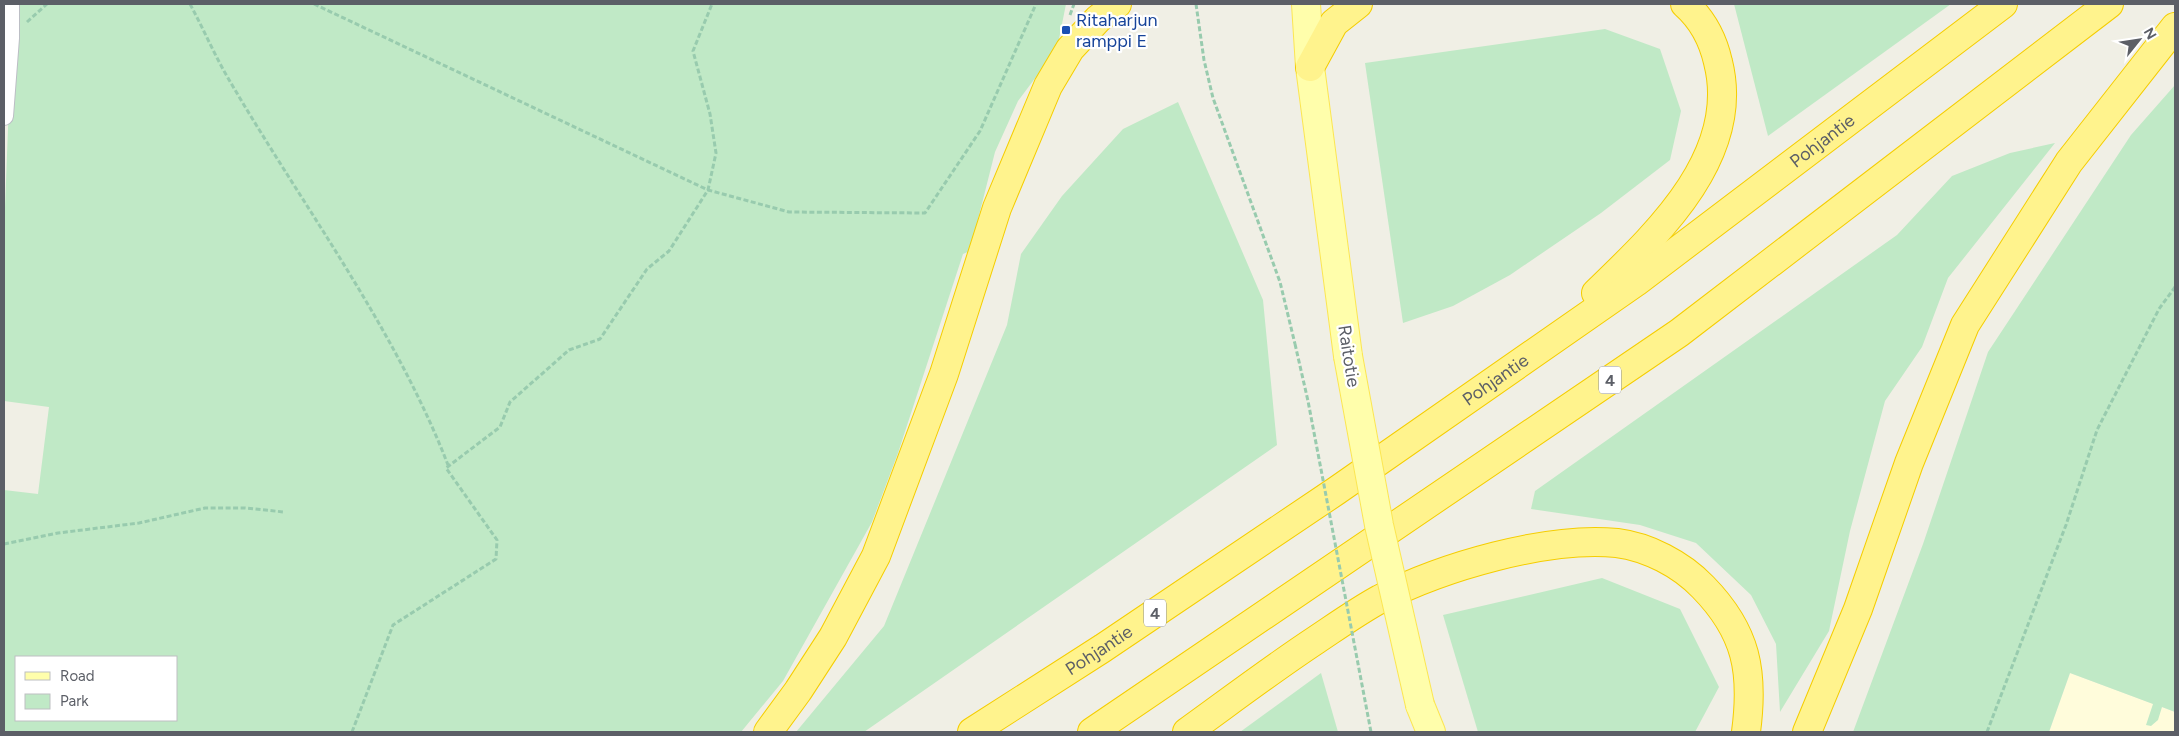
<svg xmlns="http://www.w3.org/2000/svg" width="2179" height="736" font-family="Figtree,sans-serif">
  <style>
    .commercial { fill: #fffcdb }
    .green { fill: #c0e9c6; fill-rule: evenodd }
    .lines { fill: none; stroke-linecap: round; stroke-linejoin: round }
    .street-casing { stroke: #bcbec5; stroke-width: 20 }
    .primary-casing { stroke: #fce652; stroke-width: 30 }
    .highway-casing { stroke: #f5cd00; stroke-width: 30 }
    .path { stroke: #98cbae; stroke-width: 3; stroke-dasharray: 5 2.5; stroke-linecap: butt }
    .street { stroke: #fff; stroke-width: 18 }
    .primary { stroke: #fffeab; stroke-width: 28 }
    .highway { stroke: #fff38d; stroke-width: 28 }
    .primary-bridge-casing { stroke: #fce652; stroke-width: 30; stroke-linecap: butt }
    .path-bridge { stroke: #98cbae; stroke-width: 3; stroke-dasharray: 5 2.5; stroke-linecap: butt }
    .primary-bridge { stroke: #fffeab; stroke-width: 28 }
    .transit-dot { fill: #1a4fb4; stroke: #fff; stroke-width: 2 }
    .labels { text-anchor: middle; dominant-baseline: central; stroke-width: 4.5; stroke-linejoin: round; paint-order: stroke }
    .shield { fill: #fff; stroke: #8d8f95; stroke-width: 1 }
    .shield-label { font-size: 16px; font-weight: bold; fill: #5c5f67 }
    .transit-label { font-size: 18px; fill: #164399; stroke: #fff; text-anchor: start }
    .street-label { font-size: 18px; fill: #5c5f67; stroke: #fff }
  </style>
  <rect width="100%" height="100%" fill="#f0efe5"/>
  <path class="commercial" d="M2070,673l105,39v20h-126z"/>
  <g class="green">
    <path d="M18,4h1048l-9,45 -39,52 -23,51 -25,99 -7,3 -65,199 -26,69 -89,159 -42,51h-737v-242l34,4 11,-87 -45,-6v-167l5,-132zM16,657h160v63h-160z"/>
    <path d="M1734,4h217l-183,132z"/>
    <path d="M1605,29l55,20 21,62 -11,49 -69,53 -91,62 -57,31 -50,17 -38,-260z"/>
    <path d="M2175,85v627l-13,-5 -4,13 -7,6 -5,-1 7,-21 -83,-31 -21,59h-196l70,-188 65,-192 143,-217z"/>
    <path d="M1178,102l85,198 14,145 -413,287h-68l88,-106 123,-301 14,-71 41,-58 61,-67z"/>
    <path d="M2055,143l-107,135 -26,69 -37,54 -35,130 -21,100 -49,81 -4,-68 -25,-49 -55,-52 -56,-18 -109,-16 4,-18 362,-256 55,-59 58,-23z"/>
    <path d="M1602,578l78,31 39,78 -24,45h-217l-35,-117z"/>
    <path d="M1321,673l17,59h-98z"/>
  </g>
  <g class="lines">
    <defs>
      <path id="street" d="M4,116l6,-78v-34"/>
      <g id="primary">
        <path d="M1306,4l4,63 38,289"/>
        <path d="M1420,705l11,27"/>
      </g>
      <g id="highway">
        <path d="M1310,67l24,-44 24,-19"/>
        <path d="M1596,293c60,-58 146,-137 122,-231 -5,-22 -16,-43 -33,-58"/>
        <path d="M768,732l30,-41 35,-54 43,-81 68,-182 53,-166 51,-122 22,-37 28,-30 19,-15"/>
        <path id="s1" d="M972,732l131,-84 233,-157 300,-209 367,-278"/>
        <path d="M1092,732l587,-399 430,-329"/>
        <path d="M1187,732c43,-31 85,-63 129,-92 21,-14 42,-29 64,-41 62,-32 167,-63 237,-56 31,4 64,21 86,44 44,45 51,85 43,145"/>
        <path d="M1807,732l51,-123 51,-146 56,-138 104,-163 106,-135"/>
      </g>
    </defs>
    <use href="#street" class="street-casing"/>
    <use href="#primary" class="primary-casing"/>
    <use href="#highway" class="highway-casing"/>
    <g class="path">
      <path d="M190,4c13,24 24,50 38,74 74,127 167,250 220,387"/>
      <path d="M314,4l394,186 81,22 136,1 55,-82 56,-127"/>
      <path d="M1196,4l8,56 9,38 67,184 15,62"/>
      <path d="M1070,15l4,-11"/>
      <path d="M27,22l20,-18"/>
      <path d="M4,544l54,-11 81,-10 66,-15h40l39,4"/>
      <path d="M352,732l41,-107 103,-66 1,-19 -51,-72 54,-41 10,-25 59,-52 31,-11 47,-70 22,-18 39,-61 8,-37 -6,-39 -17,-63 19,-47"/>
      <path d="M1987,732l79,-207 31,-95 62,-121 16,-22"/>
    </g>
    <use href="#street" class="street"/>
    <use href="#primary" class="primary"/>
    <use href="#highway" class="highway"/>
    <defs>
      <path id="primary-bridge" d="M1348,356l31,169 41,180"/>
    </defs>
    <use href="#primary-bridge" class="primary-bridge-casing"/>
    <path class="path-bridge" d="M1295,344l13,57 63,331"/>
    <use href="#primary-bridge" class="primary-bridge"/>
  </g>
  <rect class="transit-dot" x="1061" y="25" width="10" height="10" rx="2.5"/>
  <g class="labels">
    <g class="shield">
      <rect x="1599" y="366.5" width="22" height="27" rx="4"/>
      <rect x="1144" y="599.5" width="22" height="27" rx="4"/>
    </g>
    <g class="shield-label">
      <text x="1610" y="380">4</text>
      <text x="1155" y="613">4</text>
    </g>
    <g class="transit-label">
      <text x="1076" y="20">Ritaharjun<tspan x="1076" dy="21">ramppi E</tspan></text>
    </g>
    <g class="street-label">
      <text stroke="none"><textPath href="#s1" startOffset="1036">Pohjantie</textPath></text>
      <text transform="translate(1349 356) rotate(81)">Raitotie</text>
      <text stroke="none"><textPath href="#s1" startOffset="631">Pohjantie</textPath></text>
      <text stroke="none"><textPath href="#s1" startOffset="151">Pohjantie</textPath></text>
    </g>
  </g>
  <rect width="2179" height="736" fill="none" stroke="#5c5f67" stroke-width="10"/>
  <rect x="15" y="656" width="162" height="65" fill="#ffffff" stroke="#bebfc2"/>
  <rect x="25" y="672" width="25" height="8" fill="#fffeab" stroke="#bebfc2"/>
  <text x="60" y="681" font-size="15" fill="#5c5f67">Road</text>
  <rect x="25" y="694" width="25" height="15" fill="#c0e9c6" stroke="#bebfc2"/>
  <text x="60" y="706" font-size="15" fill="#5c5f67">Park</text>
  <g transform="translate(2139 40) rotate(60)" stroke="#ffffff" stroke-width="4" paint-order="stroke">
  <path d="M0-4L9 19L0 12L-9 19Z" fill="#5c5f67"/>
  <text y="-8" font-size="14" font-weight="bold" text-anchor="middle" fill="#5c5f67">N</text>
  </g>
</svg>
